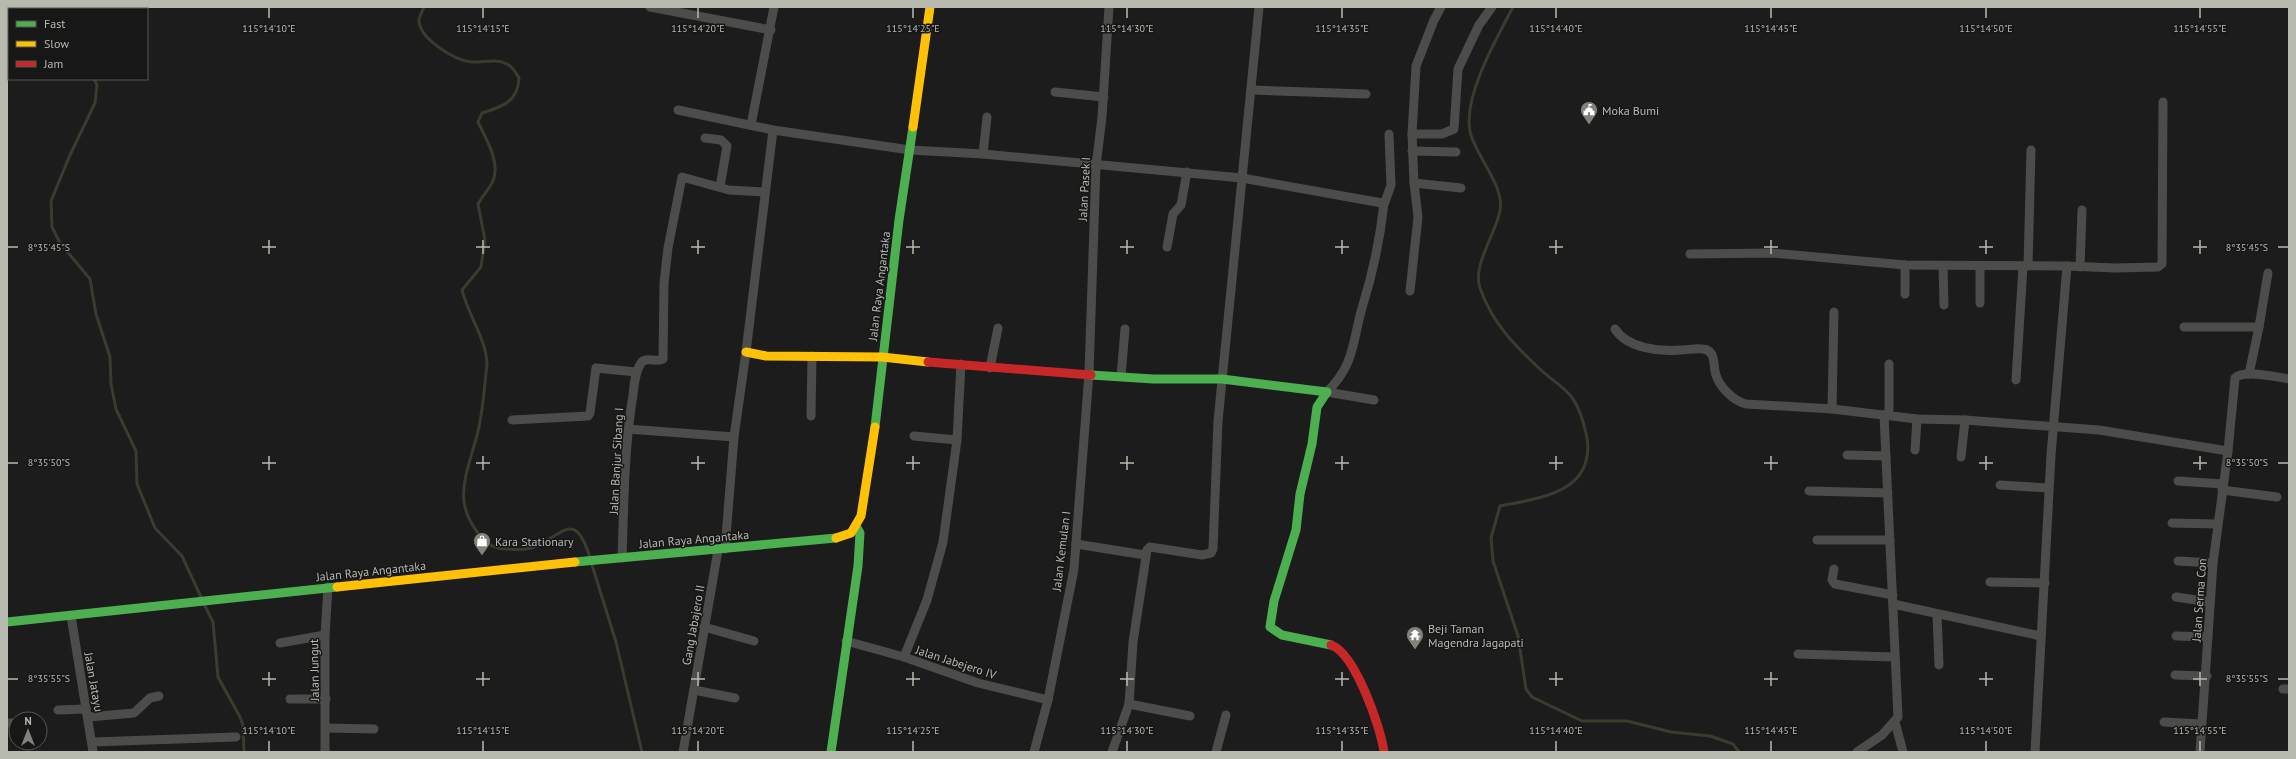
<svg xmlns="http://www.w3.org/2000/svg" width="2296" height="759" font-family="'PT Sans',sans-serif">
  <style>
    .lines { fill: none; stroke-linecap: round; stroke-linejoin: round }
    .stream { stroke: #3a3c30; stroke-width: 3 }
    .street { stroke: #4c4d4b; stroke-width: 9 }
    .fast { stroke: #4caf50; stroke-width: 9 }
    .slow { stroke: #ffc107; stroke-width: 9 }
    .jam { stroke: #c62828; stroke-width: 9 }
    .ticks { fill: none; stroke: #b6baaf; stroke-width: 1.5 }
    .labels { text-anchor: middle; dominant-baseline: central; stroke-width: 3; stroke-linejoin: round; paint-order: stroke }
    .poi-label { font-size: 12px; fill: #b6baaf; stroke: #161716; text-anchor: start }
    .street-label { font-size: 12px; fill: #b6baaf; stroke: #161716 }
    .ticks-label { font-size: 10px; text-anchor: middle; fill: #b6baaf; stroke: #161716; stroke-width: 3; stroke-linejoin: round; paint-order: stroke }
  </style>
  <rect width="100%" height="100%" fill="#1b1c1b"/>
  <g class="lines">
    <g class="stream">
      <path d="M73,7v2"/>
      <path d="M424,7c-1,3 -4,8 -5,12 -1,19 35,41 52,43 12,1 24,-4 36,2 6,3 9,9 12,14 -1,24 -17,29 -37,35l-4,9c8,17 24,42 14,61 -4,7 -10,14 -14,21l7,36 -4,27 -19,23c6,25 24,48 25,74 -3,25 -4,52 -11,75 -11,40 -25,67 9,102 6,6 13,8 22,8 9,1 21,1 30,-3 29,-15 39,-34 53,12"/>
      <path d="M1513,7c-16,31 -50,89 -43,124 4,23 35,54 30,80 -4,22 -28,55 -20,77 12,35 35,58 62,83 9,8 20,15 28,24 10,12 14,28 17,43 8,55 -48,60 -87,68l-9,32 2,23 25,75 8,53 6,8 50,24h45l44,11 39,4 23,8 6,8"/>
      <path d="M94,79l3,6 -2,18 -25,52 -19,46 1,26 8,16 30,36 6,35 14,43 1,27 5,25 20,42 1,33 18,44 27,28 19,41"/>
      <path d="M592,565l24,77 26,110"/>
      <path d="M204,604l9,18 5,55 22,40 3,8 1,27"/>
    </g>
    <g class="street">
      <path d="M650,7l121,23"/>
      <path d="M1251,90l115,4"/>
      <path d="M1055,92l49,5"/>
      <path d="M678,110l95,20 137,20 73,4 259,24 140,25 3,-1 6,-17 -2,-51"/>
      <path d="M751,125l23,-118"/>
      <path d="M1412,134h30l12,-5 4,-60 21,-44 13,-18"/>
      <path d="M705,138l16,2 6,6 -7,41"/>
      <path d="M1412,151l44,1"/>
      <path d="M983,154l4,-37"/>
      <path d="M1414,183l47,5"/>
      <path d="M1167,247l6,-33 8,-9 6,-33"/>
      <path d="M1690,254l82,-1 133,12 162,1 -16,189 -16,297"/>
      <path d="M1905,265v29"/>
      <path d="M1943,266l1,39"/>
      <path d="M2028,266l3,-116"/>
      <path d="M2067,266l48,2 43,-1 4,-3 1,-162"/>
      <path d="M1980,267v36"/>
      <path d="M2080,267l2,-57"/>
      <path d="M1410,291l8,-74 -4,-34 -2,-49 4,-68 18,-46 7,-13"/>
      <path d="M2184,327h75l-10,47"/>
      <path d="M2259,327l9,-54"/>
      <path d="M1615,329c12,19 44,23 65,21 8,0 20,-3 27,0 9,4 6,17 9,25 4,13 18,26 30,29l86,5 85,10 48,1 134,10 129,21"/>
      <path d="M1889,364v51"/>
      <path d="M990,368l8,-40"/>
      <path d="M1121,376l4,-47"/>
      <path d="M2016,380l7,-114"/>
      <path d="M1327,392c28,-28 25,-49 35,-84 11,-35 18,-68 22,-105"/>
      <path d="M1327,392l47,8"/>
      <path d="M1832,409l2,-97"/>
      <path d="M811,416l1,-60"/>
      <path d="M512,420l76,-4 2,-3 6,-45 40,4"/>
      <path d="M628,429l106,8"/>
      <path d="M914,436l43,4"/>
      <path d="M1915,450l2,-31"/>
      <path d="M1847,455l39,1"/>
      <path d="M1961,457l4,-37"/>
      <path d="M2178,481l45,3"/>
      <path d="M2000,485l48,3"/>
      <path d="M2222,490l55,7"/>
      <path d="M1809,491l79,2"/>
      <path d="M2172,523l45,1"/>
      <path d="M1817,540h73"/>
      <path d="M1076,544l69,11"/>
      <path d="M725,549l9,-112 12,-85 27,-222"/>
      <path d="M622,558c2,-54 2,-109 11,-163 1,-10 2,-23 8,-32 4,-7 16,0 22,-4l1,-76 4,-35 14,-71 47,13 36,2"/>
      <path d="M2178,561l35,2"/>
      <path d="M1834,569l-2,11 3,4 58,11"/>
      <path d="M1990,582l55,1"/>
      <path d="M2176,597l34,5"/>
      <path d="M1893,604l148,32"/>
      <path d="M1937,615l2,50"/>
      <path d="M71,616l22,136"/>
      <path d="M704,627l50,14"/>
      <path d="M2176,636l32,1"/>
      <path d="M846,641l58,16 74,26 70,17"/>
      <path d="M280,643l45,-8"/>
      <path d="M1798,654l96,3"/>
      <path d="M904,657l23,-57 16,-58 14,-102 4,-76"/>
      <path d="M2175,675l32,1"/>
      <path d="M2283,689h6"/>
      <path d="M694,690l41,8"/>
      <path d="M290,699h36"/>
      <path d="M1129,704l61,12"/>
      <path d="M58,710l28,-1"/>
      <path d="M89,717l45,-4 16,-15 9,-2"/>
      <path d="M1895,722l8,30"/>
      <path d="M2164,722l37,2"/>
      <path d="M7,723h6"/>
      <path d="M326,728l48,1"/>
      <path d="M92,742l144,-5"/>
      <path d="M325,752v-117l3,-48"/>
      <path d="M683,752l35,-202"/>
      <path d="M1034,752l14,-52 26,-131 15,-196 7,-207 6,-49 7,-110"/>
      <path d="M1112,752l17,-48 4,-62 14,-92 3,-3 52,8 9,-2 2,-4 5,-128 41,-414"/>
      <path d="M1216,752l10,-37"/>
      <path d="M1857,752l25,-17 16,-18 -14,-302"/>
      <path d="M2200,752l13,-189 15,-112 7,-73c9,-9 41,-1 54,1"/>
    </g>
    <g class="fast">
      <path d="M1091,375l62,4h69l105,13 -10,15 -5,37 -12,50 -4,36 -22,71 -4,26 12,8 49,10"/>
      <path d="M875,427l24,-207 14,-93"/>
      <path d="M575,562l261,-24"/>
      <path d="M7,622l330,-35"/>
      <path d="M831,752l27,-186 2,-33 -4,-7"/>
    </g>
    <g class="slow">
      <path d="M913,127l17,-120"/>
      <path d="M746,352l20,4 116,1 46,5"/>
      <path d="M836,538l15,-5 10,-17 14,-89"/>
      <path d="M337,587l238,-25"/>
    </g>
    <g class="jam">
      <path d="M928,362l163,13"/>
      <path d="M1331,645c24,8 50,83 53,107"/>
    </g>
  </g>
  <path class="ticks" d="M269,8v10M483,8v10M698,8v10M913,8v10M1127,8v10M1342,8v10M1556,8v10M1771,8v10M1986,8v10M2200,8v10M269,240v14M483,240v14M698,240v14M913,240v14M1127,240v14M1342,240v14M1556,240v14M1771,240v14M1986,240v14M2200,240v14M8,247h10M262,247h14M476,247h14M691,247h14M906,247h14M1120,247h14M1335,247h14M1549,247h14M1764,247h14M1979,247h14M2193,247h14M2278,247h10M269,456v14M483,456v14M698,456v14M913,456v14M1127,456v14M1342,456v14M1556,456v14M1771,456v14M1986,456v14M2200,456v14M8,463h10M262,463h14M476,463h14M691,463h14M906,463h14M1120,463h14M1335,463h14M1549,463h14M1764,463h14M1979,463h14M2193,463h14M2278,463h10M269,672v14M483,672v14M698,672v14M913,672v14M1127,672v14M1342,672v14M1556,672v14M1771,672v14M1986,672v14M2200,672v14M8,679h10M262,679h14M476,679h14M691,679h14M906,679h14M1120,679h14M1335,679h14M1549,679h14M1764,679h14M1979,679h14M2193,679h14M2278,679h10M269,741v10M483,741v10M698,741v10M913,741v10M1127,741v10M1342,741v10M1556,741v10M1771,741v10M1986,741v10M2200,741v10"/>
  <defs>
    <symbol id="civic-pin" viewBox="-11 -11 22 30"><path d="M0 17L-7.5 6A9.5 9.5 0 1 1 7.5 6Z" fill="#80837b" stroke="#161716"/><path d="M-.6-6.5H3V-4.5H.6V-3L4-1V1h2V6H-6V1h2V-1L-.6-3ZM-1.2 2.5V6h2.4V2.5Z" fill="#fff"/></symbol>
    <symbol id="shop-pin" viewBox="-11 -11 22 30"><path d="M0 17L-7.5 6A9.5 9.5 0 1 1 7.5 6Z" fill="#80837b" stroke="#161716"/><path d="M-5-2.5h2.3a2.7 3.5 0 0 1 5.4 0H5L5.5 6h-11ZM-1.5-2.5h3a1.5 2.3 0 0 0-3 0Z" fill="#fff"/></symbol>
    <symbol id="temple-pin" viewBox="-11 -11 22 30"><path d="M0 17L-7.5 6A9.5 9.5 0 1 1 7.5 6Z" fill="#80837b" stroke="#161716"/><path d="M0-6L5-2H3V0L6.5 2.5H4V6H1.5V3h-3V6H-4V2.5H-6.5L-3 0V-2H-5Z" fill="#fff"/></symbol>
  </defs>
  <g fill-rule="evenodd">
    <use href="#civic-pin" x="1579" y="100" width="20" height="27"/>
    <use href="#shop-pin" x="472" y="531" width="20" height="27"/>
    <use href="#temple-pin" x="1405" y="625" width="20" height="27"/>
  </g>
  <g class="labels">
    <g class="poi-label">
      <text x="1602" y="110">Moka Bumi</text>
      <text x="495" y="541">Kara Stationary</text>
      <text x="1428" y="628">Beji Taman<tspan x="1428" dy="14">Magendra Jagapati</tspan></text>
    </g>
    <g class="street-label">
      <text transform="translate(1084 189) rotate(-87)">Jalan Pasek I</text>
      <text transform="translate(879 286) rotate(-83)">Jalan Raya Angantaka</text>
      <text transform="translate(616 461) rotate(-87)">Jalan Banjur Sibang I</text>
      <text transform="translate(694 539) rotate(-5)">Jalan Raya Angantaka</text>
      <text transform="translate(1061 551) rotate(-83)">Jalan Kemulan I</text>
      <text transform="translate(371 571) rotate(-6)">Jalan Raya Angantaka</text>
      <text transform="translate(2199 600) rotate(-86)">Jalan Serma Con</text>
      <text transform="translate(693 625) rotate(-80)">Gang Jabajero II</text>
      <text transform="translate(956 662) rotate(18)">Jalan Jabejero IV</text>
      <text transform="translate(314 670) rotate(-91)">Jalan Jungut</text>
      <text transform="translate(94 682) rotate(80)">Jalan Jatayu</text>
    </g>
  </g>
  <g class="ticks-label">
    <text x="269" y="32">115°14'10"E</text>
    <text x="483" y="32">115°14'15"E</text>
    <text x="698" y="32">115°14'20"E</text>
    <text x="913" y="32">115°14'25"E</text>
    <text x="1127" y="32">115°14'30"E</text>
    <text x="1342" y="32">115°14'35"E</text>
    <text x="1556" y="32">115°14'40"E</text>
    <text x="1771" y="32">115°14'45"E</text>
    <text x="1986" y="32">115°14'50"E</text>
    <text x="2200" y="32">115°14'55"E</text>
    <text x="49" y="251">8°35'45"S</text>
    <text x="2247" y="251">8°35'45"S</text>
    <text x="49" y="466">8°35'50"S</text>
    <text x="2247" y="466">8°35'50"S</text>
    <text x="49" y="682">8°35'55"S</text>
    <text x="2247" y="682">8°35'55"S</text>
    <text x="269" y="734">115°14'10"E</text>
    <text x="483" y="734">115°14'15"E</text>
    <text x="698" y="734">115°14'20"E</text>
    <text x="913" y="734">115°14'25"E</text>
    <text x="1127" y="734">115°14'30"E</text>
    <text x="1342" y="734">115°14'35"E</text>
    <text x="1556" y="734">115°14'40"E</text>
    <text x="1771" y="734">115°14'45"E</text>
    <text x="1986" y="734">115°14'50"E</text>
    <text x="2200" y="734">115°14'55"E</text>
  </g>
  <rect width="2296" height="759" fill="none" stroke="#b6baaf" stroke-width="16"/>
  <rect x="8" y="8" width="140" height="72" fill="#161716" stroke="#565853"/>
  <rect x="16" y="21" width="20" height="6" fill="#4caf50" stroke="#565853"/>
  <text x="44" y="28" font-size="12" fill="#b6baaf">Fast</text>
  <rect x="16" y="41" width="20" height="6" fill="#ffc107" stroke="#565853"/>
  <text x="44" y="48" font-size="12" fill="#b6baaf">Slow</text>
  <rect x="16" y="61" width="20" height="6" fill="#c62828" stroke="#565853"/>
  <text x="44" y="68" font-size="12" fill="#b6baaf">Jam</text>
  <g transform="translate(28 731)"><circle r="19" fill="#161716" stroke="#565853"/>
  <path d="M0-3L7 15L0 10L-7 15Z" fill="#80837b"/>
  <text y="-6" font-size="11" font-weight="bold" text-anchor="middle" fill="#b6baaf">N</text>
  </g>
</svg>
